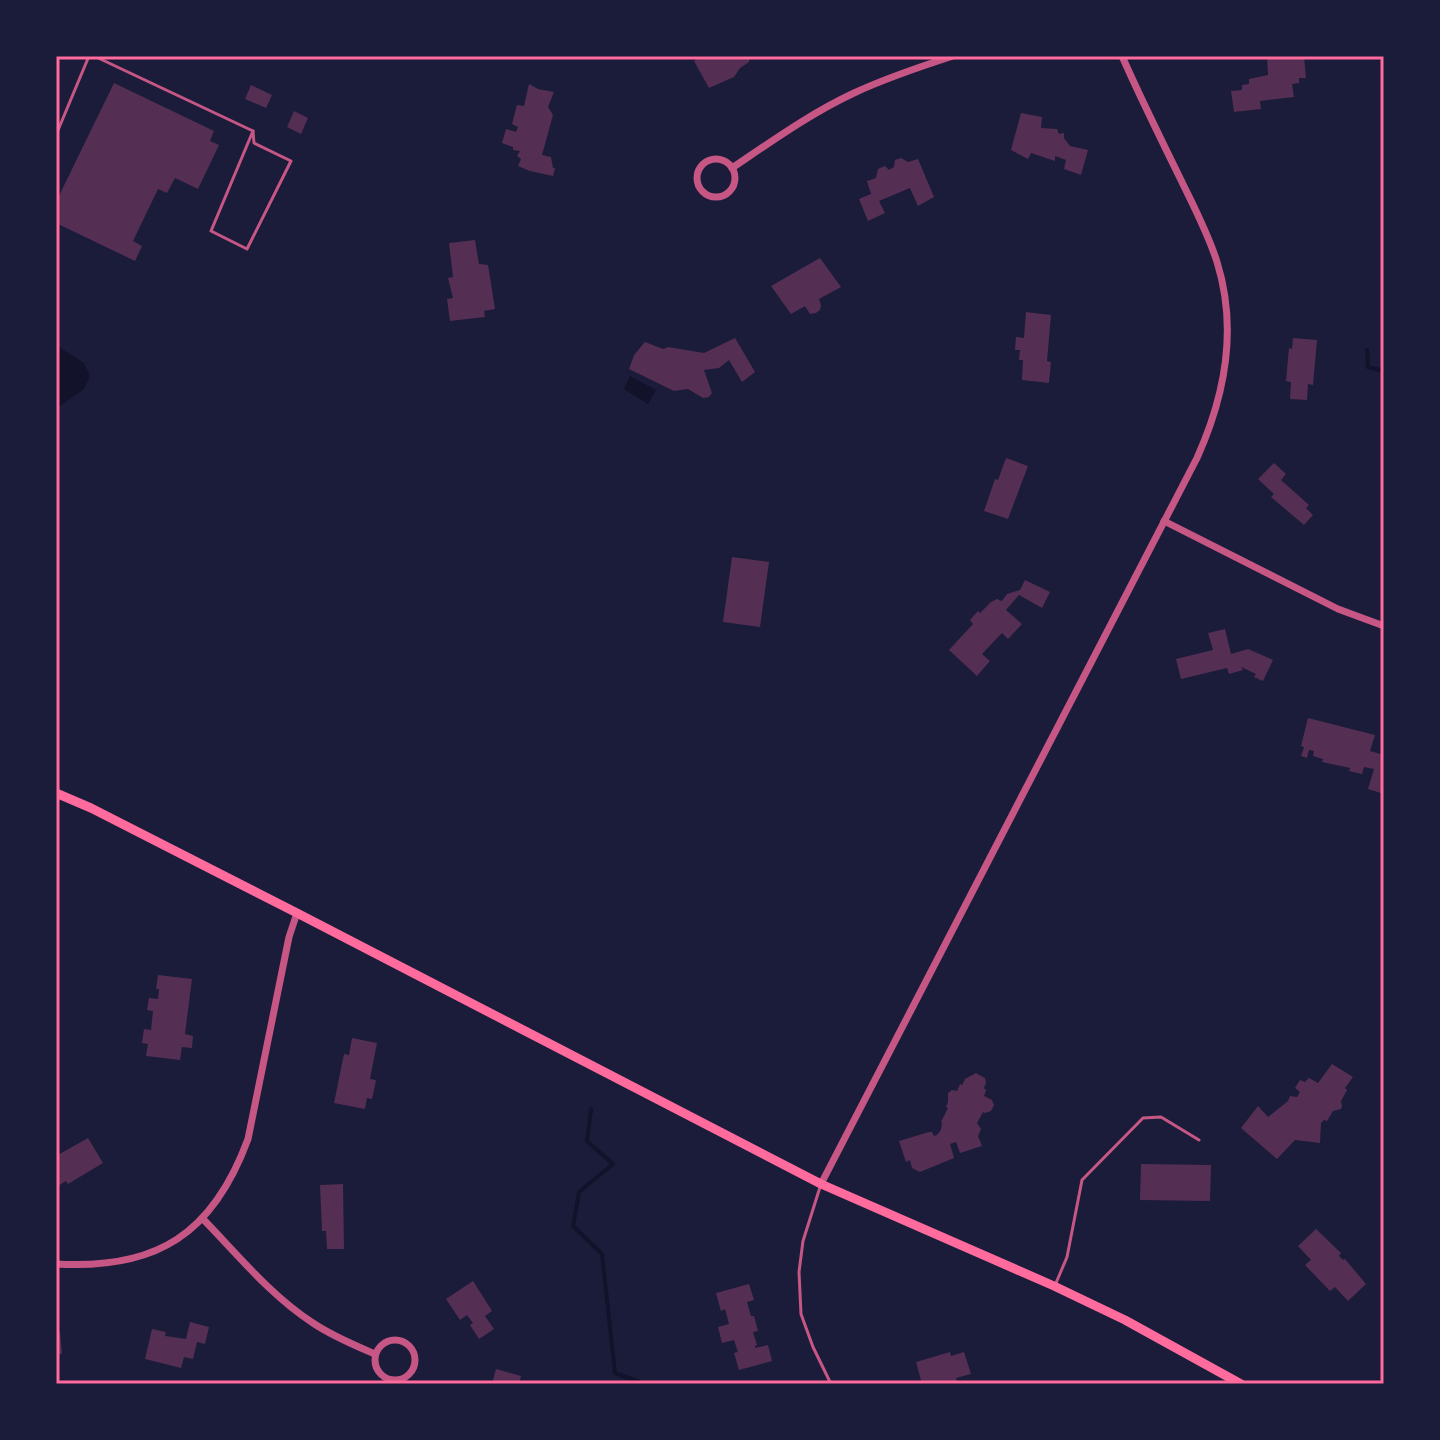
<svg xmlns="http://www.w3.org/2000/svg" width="1440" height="1440" font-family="'Fira Sans',sans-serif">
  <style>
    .water { fill: #12122b }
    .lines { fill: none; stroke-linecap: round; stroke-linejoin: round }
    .stream { stroke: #12122b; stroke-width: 4 }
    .building { fill: #542f53 }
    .service { stroke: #c65784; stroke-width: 3 }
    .minor { stroke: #c65784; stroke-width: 7 }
    .secondary { stroke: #ff6b9d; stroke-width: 9 }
    .neatline { fill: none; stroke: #ff6b9d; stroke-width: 3 }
  </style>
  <rect width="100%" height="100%" fill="#1b1b3a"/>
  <g class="water">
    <path d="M56,345l28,18 6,13 -6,13 -28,20z"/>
    <path d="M630,376l26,14 -8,14 -24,-15z"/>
  </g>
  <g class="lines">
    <g class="stream">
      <path d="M1367,350l1,17 16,4"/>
      <path d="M591,1109l-4,32 26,23 -34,28 -6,34 29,28 13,119 30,11"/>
    </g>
  </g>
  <g class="building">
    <path d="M702,56h48l-1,6 -9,6 -6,9 -25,11 -15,-27z"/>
    <path d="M1267,56h37l2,22h-7v5l-7,1 2,13 -34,4 1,8 -27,3 -3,-21 11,-1v-5l7,-1v-5l19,-4z"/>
    <path d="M114,83l100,48 -4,10 9,4 -21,44 -23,-11 -8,15 -9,-4 -25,52 9,5 -7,15 -79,-38v-21z"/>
    <path d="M529,84l9,5 16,3 -6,15 5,8 -11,40 9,2 2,11h2l-2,8 -23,-5 -12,-5 3,-7 -4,-3 3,-5 -7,-1v-3l-11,-4 4,-14 10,3 2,-5 -6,-3 5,-19 7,1z"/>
    <path d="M251,85l21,10 -6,13 -21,-9z"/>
    <path d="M294,111l14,7 -7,16 -14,-7z"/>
    <path d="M1021,113l21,4 -1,11 16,1 2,5 5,-1v5l6,8 18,4 -7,25 -17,-6 2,-9 -11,-4v5l-24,-8 -3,6 -17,-9z"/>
    <path d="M901,158l7,4 10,-3 16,38 -16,9 -8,-18 -31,13 6,12 -17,8 -9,-22 12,-5 -4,-13 9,-3 2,-9 7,-3 4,4 5,-3 1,-7z"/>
    <path d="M475,240l4,24 9,1 7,44 -11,2 1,6 -35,4 -3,-22 6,-1 -5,-20 5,-1 -4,-34z"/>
    <path d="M820,258l21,29 -22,12 2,6 -1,5 -4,3 -6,1 -5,-8 -14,8 -20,-28z"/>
    <path d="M1026,312l25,3 -4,46 4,1 -2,21 -27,-3 1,-20h-4l1,-10h-5l1,-13 8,1z"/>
    <path d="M735,338l20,34 -13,10 -13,-22 -10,8 -15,2 8,23 -3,4 -6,1 -15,-9 -14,2 -45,-22 5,-14 11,-13 18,7 5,-2 36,6z"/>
    <path d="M1293,338l24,2 -4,45 -5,-1 -1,16 -17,-1 1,-17 -5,-1 3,-33 3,1z"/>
    <path d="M1006,458l22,8 -20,53 -24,-8 11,-32 3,1z"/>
    <path d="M1274,463l12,11 -5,6 28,25 -3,3 7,7 -9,10 -33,-28 3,-3 -16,-15z"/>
    <path d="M732,557l37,5 -9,65 -37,-5z"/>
    <path d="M1025,580l25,12 -8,16 -23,-13 -13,15 16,14 -14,15 -6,-6 -20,21 8,7 -13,15 -28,-26 24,-26 -3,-4 8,-9 2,2 11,-11 6,-3 5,2 5,-7 13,-4z"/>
    <path d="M1225,629l6,25 17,-5 25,11 -10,21 -9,-4 2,-3 -15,-7 2,3 -14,4 -2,-6 -46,11 -5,-20 37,-9 -5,-17z"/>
    <path d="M1308,718l67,17 -5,16 14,4v39l-16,-5 6,-20 -10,-2 -2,7 -13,-3 1,-3 -28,-6 1,-3 -10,-3 1,-5 -5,-1 -2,8 -6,-2 3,-9 -3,-1z"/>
    <path d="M158,975l34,4 -7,55 8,2 -1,12 -10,-1 -2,13 -34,-4 2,-12 -6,-1 2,-14 7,1 2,-19 -6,-1 2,-12 9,1 1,-10h-3z"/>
    <path d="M352,1038l25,5 -7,36 6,1 -4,19 -5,-1 -2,11 -31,-6 10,-49 5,1z"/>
    <path d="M1332,1064l21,13 -8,11 2,2 -6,11 1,5 -1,3 -8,2 -6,10 -3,-1 -3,3 -1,20 -25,-3 -18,19 -36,-31 17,-22 10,11 20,-16 2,-5 7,1 3,-5 -5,-4 5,-8 5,2 4,-4 9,5z"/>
    <path d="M976,1073l9,5 1,5 -2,5 2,2 -2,6 8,4 2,5 -3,6 -6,2 -2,-1 -6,11 4,6 -3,7 4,10 -22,7 -4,-11 -6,2 4,14 -34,14 -8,-4 -2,-8 -4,2 -7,-21 30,-9h3l2,4 3,-1 4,-5 1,-7 -1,-1 7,-14 -2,-1 2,-5v-9l4,-3 5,1 3,-7 2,1 3,-6z"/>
    <path d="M88,1138l15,25 -35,21 -2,-3 -10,6v-31z"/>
    <path d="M1141,1164l70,1 -1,36 -70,-1z"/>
    <path d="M343,1184l1,65h-17l-1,-18h-4l-2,-46z"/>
    <path d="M1316,1229l25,24 -2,3 4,4 2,-1 21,25 -18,17 -13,-14 -5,4 -25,-26 6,-5 -13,-14z"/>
    <path d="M473,1281l19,30 -7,5 9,13 -15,10 -9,-14 3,-2 -6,-8 -7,5 -14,-21z"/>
    <path d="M749,1284l5,16 -7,2 4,14h3l4,15 -5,1 4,13 -2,1v2l13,-3 4,16 -33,9 -5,-17 4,-1 -4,-12 -12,3 -4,-16 11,-3 -4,-15 -4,2 -5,-18z"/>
    <path d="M190,1322l19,5 -4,17 -8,-2 -4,17 -9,-2 -3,11 -36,-9 7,-30 14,3 -1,4 21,3z"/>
    <path d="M56,1332h4l2,22h-6z"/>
    <path d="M950,1352l1,4 13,-4 7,22 -15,4 2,6h-36l-6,-22z"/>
    <path d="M496,1369l25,7 -2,8h-27z"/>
  </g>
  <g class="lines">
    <g class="service">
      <path d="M94,56l159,75"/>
      <path d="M253,131l1,12 37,18 -44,88 -36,-18z"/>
      <path d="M56,135l33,-79"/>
      <path d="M821,1184l-18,57 -4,31 2,42 12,33 18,37"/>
      <path d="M1056,1283l11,-26 15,-77 61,-62 18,-1 38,23"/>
    </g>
    <g class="minor">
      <circle cx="716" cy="178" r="19"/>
      <path d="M732,168c40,-27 79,-55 122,-75 32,-15 65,-26 99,-37"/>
      <path d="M1164,521l174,88 46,17"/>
      <path d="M821,1184l376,-726c28,-62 41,-129 20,-196 -9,-29 -24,-57 -37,-84 -20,-41 -40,-81 -58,-122"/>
      <path d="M203,1219c35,36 68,77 110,104 19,13 41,22 62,31"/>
      <path d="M56,1264c101,6 157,-30 192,-125l41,-202 8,-24"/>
      <circle cx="395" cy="1360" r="20"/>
    </g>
    <path class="secondary" d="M56,793l35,15 206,105 524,271 233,102 71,34 116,64"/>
  </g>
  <rect width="1440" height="1440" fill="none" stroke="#1b1b3a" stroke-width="116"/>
  <rect x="58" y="58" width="1324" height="1324" class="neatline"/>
</svg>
